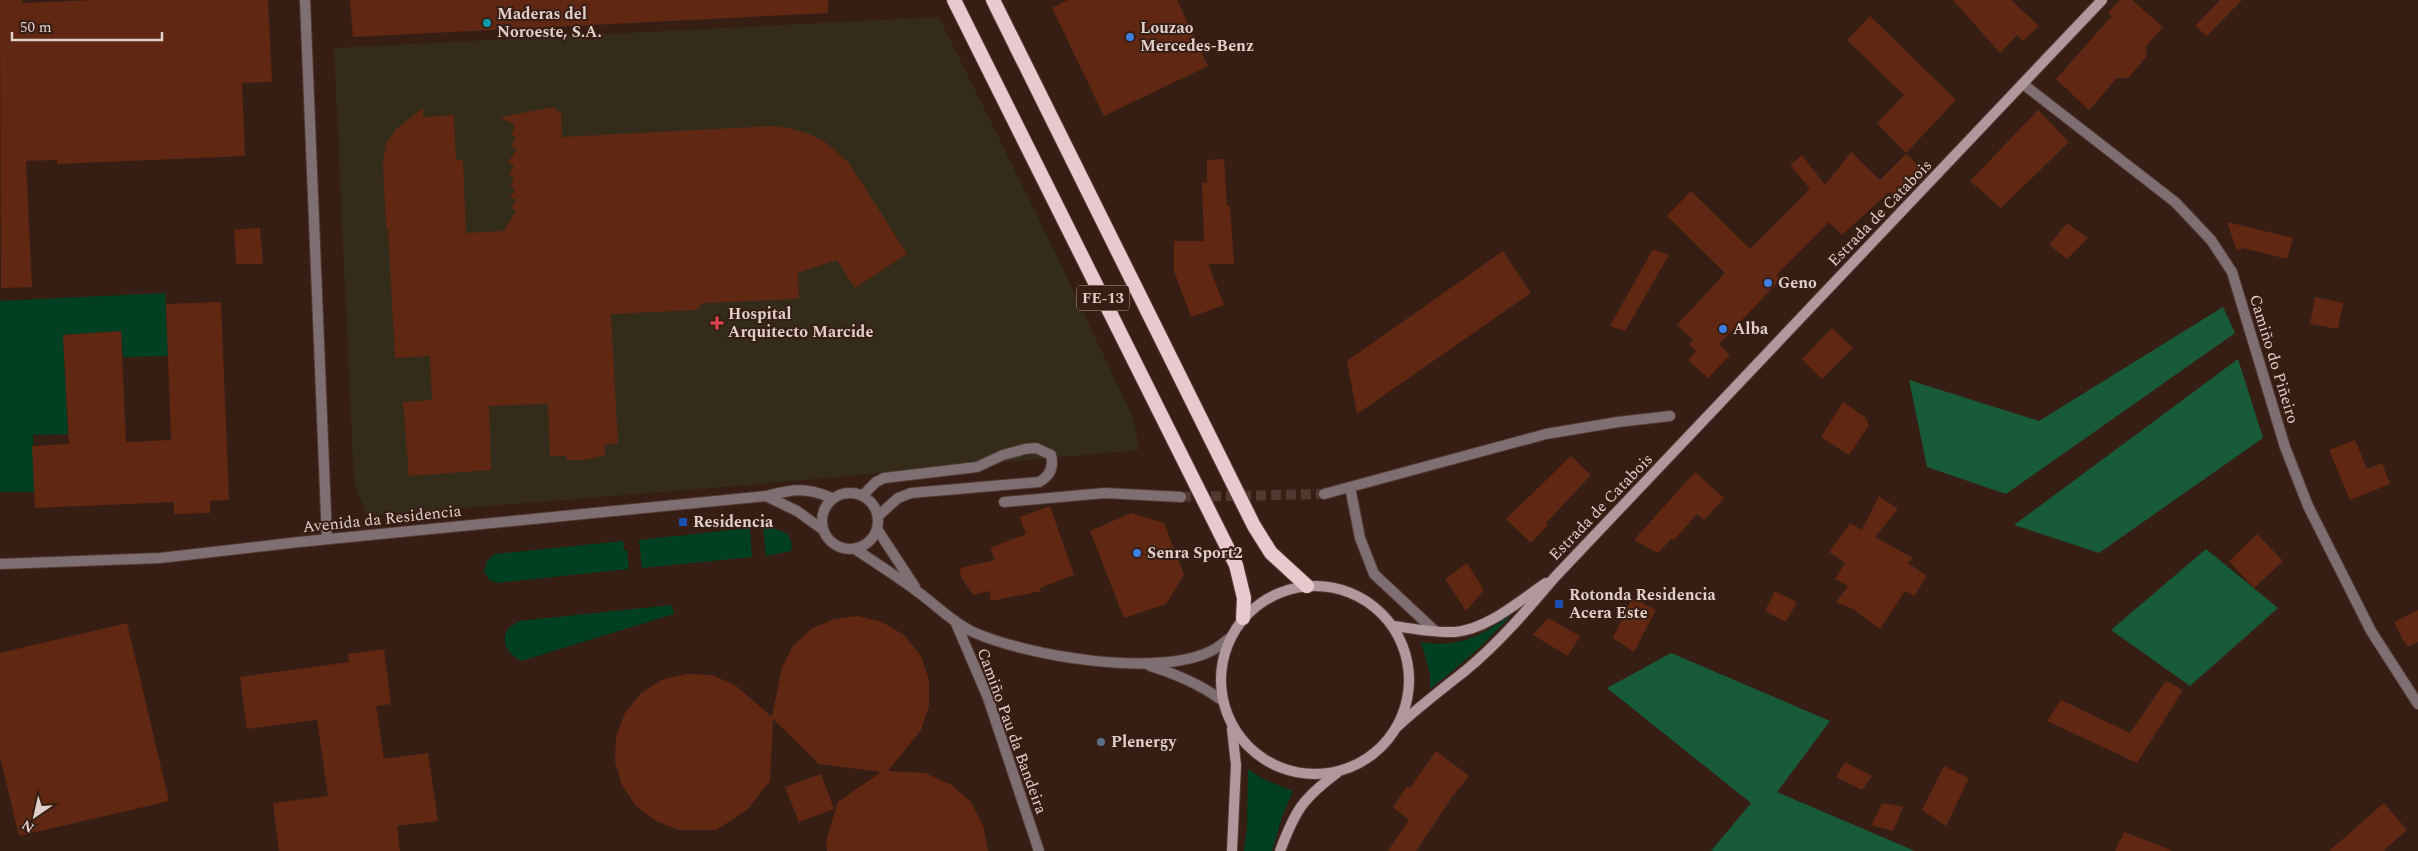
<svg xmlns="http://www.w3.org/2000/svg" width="2418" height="851" font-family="Spectral,serif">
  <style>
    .medical { fill: #332c1b }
    .green { fill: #004022 }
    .forest { fill: #175b38 }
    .building { fill: #602713 }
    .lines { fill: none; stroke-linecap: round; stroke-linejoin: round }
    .pedestrian-tunnel { stroke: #503930; stroke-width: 10; stroke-dasharray: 10 5; stroke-linecap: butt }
    .pedestrian-casing { stroke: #523a32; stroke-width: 12 }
    .minor-casing { stroke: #523a32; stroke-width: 12 }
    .secondary-casing { stroke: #523a32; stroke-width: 12 }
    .trunk-casing { stroke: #523a32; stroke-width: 16 }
    .pedestrian { stroke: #7e6f72; stroke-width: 10 }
    .minor { stroke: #7e6f72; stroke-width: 10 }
    .secondary { stroke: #b0989d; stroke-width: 10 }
    .trunk { stroke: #e9c8ce; stroke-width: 14 }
    .culture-dot { fill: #0f9aa8; stroke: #371e15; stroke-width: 2 }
    .shop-dot { fill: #3f7fe0; stroke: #371e15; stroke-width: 2 }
    .health-dot { fill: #e0444e; stroke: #371e15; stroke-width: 2 }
    .transit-dot { fill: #1a4fb4; stroke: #371e15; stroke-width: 2 }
    .service-dot { fill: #5c6f8a; stroke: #371e15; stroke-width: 2 }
    .labels { text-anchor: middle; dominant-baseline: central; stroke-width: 4; stroke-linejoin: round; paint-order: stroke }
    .shield { fill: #371e15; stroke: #ae9a93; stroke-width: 1 }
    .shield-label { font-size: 15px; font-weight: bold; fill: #e1cfc9 }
    .poi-label { font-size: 16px; font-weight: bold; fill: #e1cfc9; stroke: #371e15; text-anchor: start }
    .street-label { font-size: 16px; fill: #e1cfc9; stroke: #371e15 }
  </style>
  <rect width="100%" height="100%" fill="#371e15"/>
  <path class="medical" d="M939,17l116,235 79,168 5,30 -391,35 -381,31 -13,-33 -20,-435z"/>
  <g class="green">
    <path d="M165,293l3,63 -45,1 -2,-26 -58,4 5,99 -35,1 1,57h-34v-191z"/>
    <path d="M769,526l19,8 4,10 -1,7 -25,5 -3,-29z"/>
    <path d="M750,528l2,29 -110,11 -3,-28z"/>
    <path d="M623,541l1,9h3l2,19 -132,14 -8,-3 -5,-9 3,-10 8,-7z"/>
    <path d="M672,605l2,9 -153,47c-19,-11 -24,-28 -2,-40z"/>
    <path d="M1512,614c-27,30 -50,50 -82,75v-15l-9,-32c38,7 61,-7 91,-28z"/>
    <path d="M1248,769l15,10 30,12 -11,26 -10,34h-28l3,-23z"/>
  </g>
  <g class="forest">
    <path d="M2223,307l12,26 -229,161 -79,-27 -18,-87 130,41z"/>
    <path d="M2238,359l25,79 -164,115 -85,-28z"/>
    <path d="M2206,549l72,59 -88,78 -79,-56z"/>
    <path d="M1671,653l159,68 -53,71 138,59h-204l40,-48 -144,-115z"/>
  </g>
  <g class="building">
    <path d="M0,0h22v3l75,-3h171l4,82 -30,1 3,73 -188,8v-4l-31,1 6,126 -31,1z"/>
    <path d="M350,0h478v13l-475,24z"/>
    <path d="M1068,0h109l31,66 -104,50 -52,-108z"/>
    <path d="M1953,0h58l28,26 -16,15 -6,-6 -17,18z"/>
    <path d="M2120,0h12l31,27 -17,19 1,10 -19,22h-11l-28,32 -33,-31 56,-63 -4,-3z"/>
    <path d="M2220,0h22l-35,36 -12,-10z"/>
    <path d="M1870,16l86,84 -50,53 -29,-30 27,-28 -57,-55z"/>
    <path d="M555,107l1,4h5l1,26 211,-11 20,3 16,5 15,7 25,22 58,91 -52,34 -18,-28 -39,13 1,26 -97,4 -6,7 -85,4 7,129 -13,2v10l-20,5h-18l-1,-4h-16l-2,-52 -59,2 2,64 -82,6 -6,-74 29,-2 -2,-44 -35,2 -7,-130h-2l-3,-64 3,-20 10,-15 27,-21v9l31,-2 2,45h7l3,73 38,-2 12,-20 -5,-3 5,-8 -6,-3 5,-8 -5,-4 4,-7 -5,-4 5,-8 -6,-4 9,-13 -6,-2 5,-10 -5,-2 4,-9 -15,-9z"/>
    <path d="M2038,110l31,32 -68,66 -31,-27z"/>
    <path d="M1851,152l29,28 26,-26 15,14 -28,28 -4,-4 -47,43 -13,-13 -53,53 5,4 -62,65 11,11 -22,23 -20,-18 8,-9 -7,-7 4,-4 -16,-15 48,-52 -58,-57 24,-25 59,58 60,-60 -20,-24 12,-10 23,30z"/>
    <path d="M1224,159l3,47h3l4,58h-26l16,41 -33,12 -17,-46v-30h30l-2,-58h5v-23z"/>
    <path d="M2227,222l66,16 -6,21 -44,-11 -6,3z"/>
    <path d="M2067,223l21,15 -21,21 -18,-14z"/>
    <path d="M260,228l3,36h-27l-2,-34z"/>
    <path d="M1653,249l16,6 -44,76 -15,-5z"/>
    <path d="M1503,251l28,42 -174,121 -10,-53z"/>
    <path d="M2315,297l28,6 -5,26 -28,-5z"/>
    <path d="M221,302l8,198 -19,1v12l-36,1v-12l-139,6 -3,-62 37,-2 -6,-109 58,-4 5,111 45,-2 -5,-136z"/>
    <path d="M1832,328l21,20 -31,31 -20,-20z"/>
    <path d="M1843,402l22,15 4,8 -20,30 -28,-18z"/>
    <path d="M2355,440l12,29 15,-6 8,21 -40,16 -21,-50z"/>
    <path d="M1571,456l20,19 -45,48 2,2 -17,18 -25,-24z"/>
    <path d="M1695,472l29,26 -20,22 -7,-6 -23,26 -2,-2 -14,15 -24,-13z"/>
    <path d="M1879,496l19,13 -23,28 38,21 -5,5 19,13 -13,20 -9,-5 -25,38 -27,-20 -17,-7 12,-16 -13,-7 10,-16 -16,-11 21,-29 12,7z"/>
    <path d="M1050,506l24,69 -34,13 1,3 -50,10 -1,-10 -17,4 -12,-18 -1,-9 35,-8 -5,-12 36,-14 -6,-17z"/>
    <path d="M1131,513l33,10 20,52 -18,29 -42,14 -34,-87z"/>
    <path d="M2257,534l26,27 -29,27 -25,-27z"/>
    <path d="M1467,563l17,27 -18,21 -21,-32z"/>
    <path d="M1775,591l22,11 -11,20 -21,-11z"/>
    <path d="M1632,598l24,12 -22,42 -21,-14z"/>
    <path d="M2418,610v32l-11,5 -13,-25z"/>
    <path d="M858,616l24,6 22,13 17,21 8,24v26l-8,24 -33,41 37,2 25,11 20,17 13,24 5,26h-161l-1,-10 12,-39 43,-30 -62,-8 -46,-45 -3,62 -23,29 -31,20h-37l-23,-9 -20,-15 -14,-21 -7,-24 1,-25 9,-23 16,-20 21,-13 24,-6 26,1 23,10 37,32 10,-50 11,-21 18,-17 23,-10z"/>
    <path d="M1548,618l32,18 -12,20 -35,-21z"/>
    <path d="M127,623l42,178 -150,35 -19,-79v-104z"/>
    <path d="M384,649l7,55 -15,2 8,53 44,-6 10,68 -41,5 3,25h-121l-6,-48 55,-7 -11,-76 -70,9 -7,-52 109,-15 -1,-8z"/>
    <path d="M2166,681l17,9 -46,73 -90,-42 14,-21 69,33z"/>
    <path d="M1436,751l33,25 -17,21 -36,54h-28l21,-31 -16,-13 14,-21 3,2z"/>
    <path d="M1845,762l27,14 -10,14 -26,-13z"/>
    <path d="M1944,766l25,12 -23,48 -24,-16z"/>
    <path d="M821,774l13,35 -35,13 -14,-35z"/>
    <path d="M1883,803l20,4 -10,24 -22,-6z"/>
    <path d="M2384,803l23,27 -24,21h-54z"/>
    <path d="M2124,832l47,18v1h-56z"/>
  </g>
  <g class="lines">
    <path class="pedestrian-tunnel" d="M1181,497l143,-3"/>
    <defs>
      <g id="pedestrian">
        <path d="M1350,487l10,51 14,36 61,57"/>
        <path d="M1324,494l222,-60 72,-12 52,-6"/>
        <path d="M1004,502l101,-9 76,4"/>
      </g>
      <g id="minor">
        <path d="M305,0l22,539"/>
        <path d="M2023,84l152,118 36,38 21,32 53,175 23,59 63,125 47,73"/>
        <circle cx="850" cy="521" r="28"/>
        <path d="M863,495l13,-13 8,-4 93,-11 26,-12 22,-6 11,-1 15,7c3,12 -1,21 -12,27l-128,11 -13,5 -20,18"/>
        <path d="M766,496l31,15 25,18"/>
        <path d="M877,529l38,58"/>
        <path d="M855,549c21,14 43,28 63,43 18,13 34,30 55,40 54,24 184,46 238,19 7,-3 13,-9 19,-13"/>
        <path d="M0,564l160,-6 139,-16 467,-46c27,-7 40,-9 66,2"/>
        <path d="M955,621l33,77 51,153"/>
        <path d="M1150,666c26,8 48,17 70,33"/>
      </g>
      <g id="secondary">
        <circle cx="1315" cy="680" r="94"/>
        <path d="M1394,626c20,3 41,7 61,6 33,-3 64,-31 91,-49"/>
        <path d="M1398,726c22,-20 44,-37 67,-55 34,-28 62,-61 90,-94l547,-577"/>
        <path d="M1232,851l4,-86 -4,-36"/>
        <path d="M1280,851c15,-40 22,-52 57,-78"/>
      </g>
      <g id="trunk">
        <path d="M954,0l282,565 8,33 -1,20"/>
        <path d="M993,0l261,526 17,27 36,33"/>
      </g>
    </defs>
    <use href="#pedestrian" class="pedestrian-casing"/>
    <use href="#minor" class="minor-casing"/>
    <use href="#secondary" class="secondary-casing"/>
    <use href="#trunk" class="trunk-casing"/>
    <use href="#pedestrian" class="pedestrian"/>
    <use href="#minor" class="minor"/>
    <use href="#secondary" class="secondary"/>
    <use href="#trunk" class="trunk"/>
  </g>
  <circle class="culture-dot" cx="487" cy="23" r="5"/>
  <g class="shop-dot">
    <circle cx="1130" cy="37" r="5"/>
    <circle cx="1768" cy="283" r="5"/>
    <circle cx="1723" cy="329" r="5"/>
    <circle cx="1137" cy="553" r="5"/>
  </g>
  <path class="health-dot" d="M714.5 315.5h5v5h5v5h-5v5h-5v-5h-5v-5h5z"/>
  <g class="transit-dot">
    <rect x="678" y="517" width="10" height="10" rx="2.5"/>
    <rect x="1554" y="599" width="10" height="10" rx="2.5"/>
  </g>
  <circle class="service-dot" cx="1101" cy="742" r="5"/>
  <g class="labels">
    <rect class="shield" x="1077" y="285.5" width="52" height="25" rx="4"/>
    <g class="shield-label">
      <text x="1103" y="298">FE-13</text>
    </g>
    <g class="poi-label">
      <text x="497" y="14">Maderas del<tspan x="497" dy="18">Noroeste, S.A.</tspan></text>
      <text x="1140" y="28">Louzao<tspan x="1140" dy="18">Mercedes-Benz</tspan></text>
      <text x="1778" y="283">Geno</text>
      <text x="728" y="314">Hospital<tspan x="728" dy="18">Arquitecto Marcide</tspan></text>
      <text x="1733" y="329">Alba</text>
      <text x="693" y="522">Residencia</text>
      <text x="1147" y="553">Senra Sport2</text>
      <text x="1569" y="595">Rotonda Residencia<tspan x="1569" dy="18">Acera Este</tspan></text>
      <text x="1111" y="742">Plenergy</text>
    </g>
    <g class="street-label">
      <text transform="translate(1880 213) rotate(-46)">Estrada de Catabois</text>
      <text transform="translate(2274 359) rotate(73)">Camiño do Piñeiro</text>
      <text transform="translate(1601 507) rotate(-46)">Estrada de Catabois</text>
      <text transform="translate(382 519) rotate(-6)">Avenida da Residencia</text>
      <text transform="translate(1012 731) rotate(70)">Camiño Pau da Bandeira</text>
    </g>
  </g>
  <g transform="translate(35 816) rotate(214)" stroke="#371e15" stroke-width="4" paint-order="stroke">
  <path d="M0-4L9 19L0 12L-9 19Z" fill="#e1cfc9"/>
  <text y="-8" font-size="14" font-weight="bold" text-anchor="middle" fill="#e1cfc9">N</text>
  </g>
  <path d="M12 32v8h150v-8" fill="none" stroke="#e1cfc9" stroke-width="2.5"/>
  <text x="20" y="32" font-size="15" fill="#e1cfc9" stroke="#371e15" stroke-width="4" paint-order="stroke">50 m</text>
</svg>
